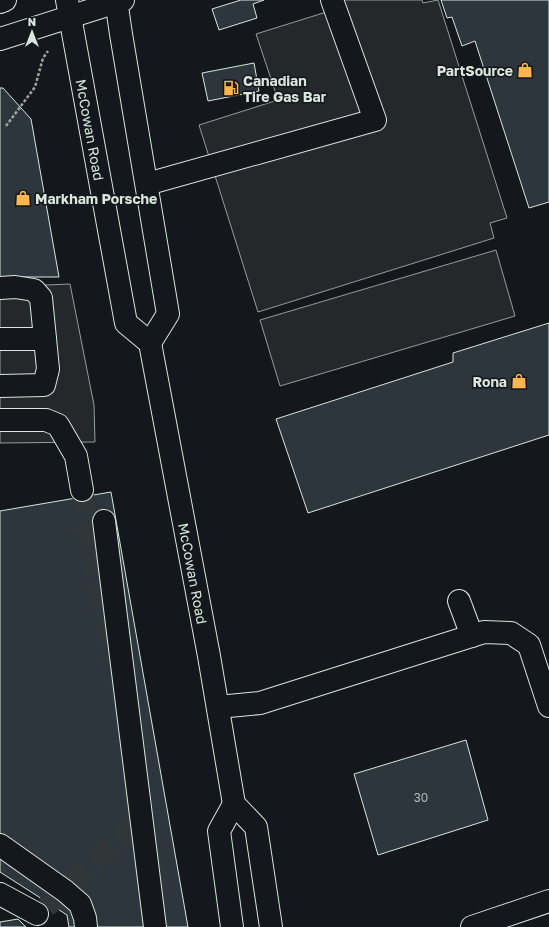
<svg xmlns="http://www.w3.org/2000/svg" width="549" height="927" font-family="'Golos Text',sans-serif">
  <style>
    .parking { fill: #24282b; stroke: #939e99 }
    .building { fill: #2c363c; stroke: #d8e6dc }
    .lines { fill: none; stroke-linecap: round; stroke-linejoin: round }
    .minor-tunnel { stroke: #313739; stroke-width: 22; stroke-dasharray: 22 11; stroke-linecap: butt }
    .minor-casing { stroke: #d8e6dc; stroke-width: 24 }
    .major-casing { stroke: #d8e6dc; stroke-width: 24 }
    .path { stroke: #9da8a2; stroke-width: 2.5; stroke-dasharray: 3 2; stroke-linecap: butt }
    .minor { stroke: #14181c; stroke-width: 22 }
    .major { stroke: #14181c; stroke-width: 22 }
    .labels { text-anchor: middle; dominant-baseline: central; stroke-width: 3; stroke-linejoin: round; paint-order: stroke }
    .number-label { font-size: 12px; fill: #adbab4 }
    .poi-label { font-size: 14px; font-weight: bold; fill: #d8e6dc; stroke: #14181c; text-anchor: end }
    .street-label { font-size: 14px; fill: #d8e6dc; stroke: #14181c }
  </style>
  <rect width="100%" height="100%" fill="#14181c"/>
  <g class="parking">
    <path d="M333,0h89l1,3 15,-3 69,218 -17,5 4,15 -236,74 -59,-187 79,-25 -22,-66 80,-25z"/>
    <path d="M496,250l19,66 -235,70 -20,-66z"/>
    <path d="M70,284l24,121 1,37 -95,1v-156z"/>
  </g>
  <g class="building">
    <path d="M241,0h23l-11,4 4,14 -38,12 -7,-21z"/>
    <path d="M441,0h108v202l-20,6 -54,-167 -13,5 -10,-29 -5,1z"/>
    <path d="M254,63l5,28 -51,10 -6,-28z"/>
    <path d="M0,88h3l28,31 28,158h-59z"/>
    <path d="M549,323v112l-241,78 -32,-94 177,-57v-9z"/>
    <path d="M111,492l77,435h-119l-2,-12 -67,-43v-361z"/>
    <path d="M466,740l22,80 -110,35 -24,-81z"/>
    <path d="M18,919l8,8h-26v-5z"/>
  </g>
  <g class="lines">
    <g class="minor-tunnel">
      <path d="M82,490l30,171"/>
      <path d="M46,907l94,-88 -3,-18"/>
    </g>
    <defs>
      <g id="minor">
        <path d="M0,2l5,-2"/>
        <path d="M0,39l123,-39"/>
        <path d="M147,184l228,-64 -43,-120"/>
        <path d="M0,288l15,-1 19,3 7,8 7,71 -4,16 -44,1"/>
        <path d="M0,339h45"/>
        <path d="M0,420h46l12,5 18,31 6,34"/>
        <path d="M104,521l51,406"/>
        <path d="M459,601l13,35"/>
        <path d="M218,707l42,-4 224,-71 27,1 18,12 20,61"/>
        <path d="M0,845l65,46 15,13 5,14 1,9"/>
        <path d="M0,894l37,20"/>
        <path d="M472,927l77,-26"/>
      </g>
      <g id="major">
        <path id="s1" d="M67,0l59,323 24,20 59,313 25,148 22,23 15,100"/>
        <path d="M116,0l5,34 47,280 -18,29"/>
        <path d="M232,927l-13,-96 15,-27"/>
      </g>
    </defs>
    <use href="#minor" class="minor-casing"/>
    <use href="#major" class="major-casing"/>
    <path class="path" d="M6,126l29,-39 8,-29 5,-7"/>
    <use href="#minor" class="minor"/>
    <use href="#major" class="major"/>
  </g>
  <defs>
    <symbol id="shop-bare" viewBox="-9 -9 18 18"><path d="M-5-2.5h2.3a2.7 3.5 0 0 1 5.4 0H5L5.5 6h-11ZM-1.5-2.5h3a1.5 2.3 0 0 0-3 0Z" fill="#ffb74d" stroke="#14181c" stroke-width="2.5" paint-order="stroke"/></symbol>
    <symbol id="fuel-bare" viewBox="-9 -9 18 18"><path d="M-5.5-6h7V0h2V4h1.3V-2.5L3-4.5l.8-.8L6-3V5H2.5V1h-1V6h-7ZM-4.2-4.7v3.2H.2V-4.7Z" fill="#ffb74d" stroke="#14181c" stroke-width="2.5" paint-order="stroke"/></symbol>
  </defs>
  <g fill-rule="evenodd">
    <use href="#shop-bare" x="514" y="59" width="22" height="22"/>
    <use href="#fuel-bare" x="220" y="77" width="22" height="22"/>
    <use href="#shop-bare" x="12" y="187" width="22" height="22"/>
    <use href="#shop-bare" x="508" y="370" width="22" height="22"/>
  </g>
  <g class="labels">
    <g class="number-label">
      <text x="421" y="797">30</text>
    </g>
    <g class="poi-label">
      <text x="513" y="70">PartSource</text>
      <text x="243" y="80" text-anchor="start">Canadian<tspan x="243" dy="16">Tire Gas Bar</tspan></text>
      <text x="35" y="198" text-anchor="start">Markham Porsche</text>
      <text x="507" y="381">Rona</text>
    </g>
    <g class="street-label">
      <text stroke="none"><textPath href="#s1" startOffset="132">McCowan Road</textPath></text>
      <text stroke="none"><textPath href="#s1" startOffset="594">McCowan Road</textPath></text>
    </g>
  </g>
  <g transform="translate(32 32)" stroke="#14181c" stroke-width="3" paint-order="stroke">
  <path d="M0-3L7 15L0 10L-7 15Z" fill="#d8e6dc"/>
  <text y="-6" font-size="11" font-weight="bold" text-anchor="middle" fill="#d8e6dc">N</text>
  </g>
</svg>
